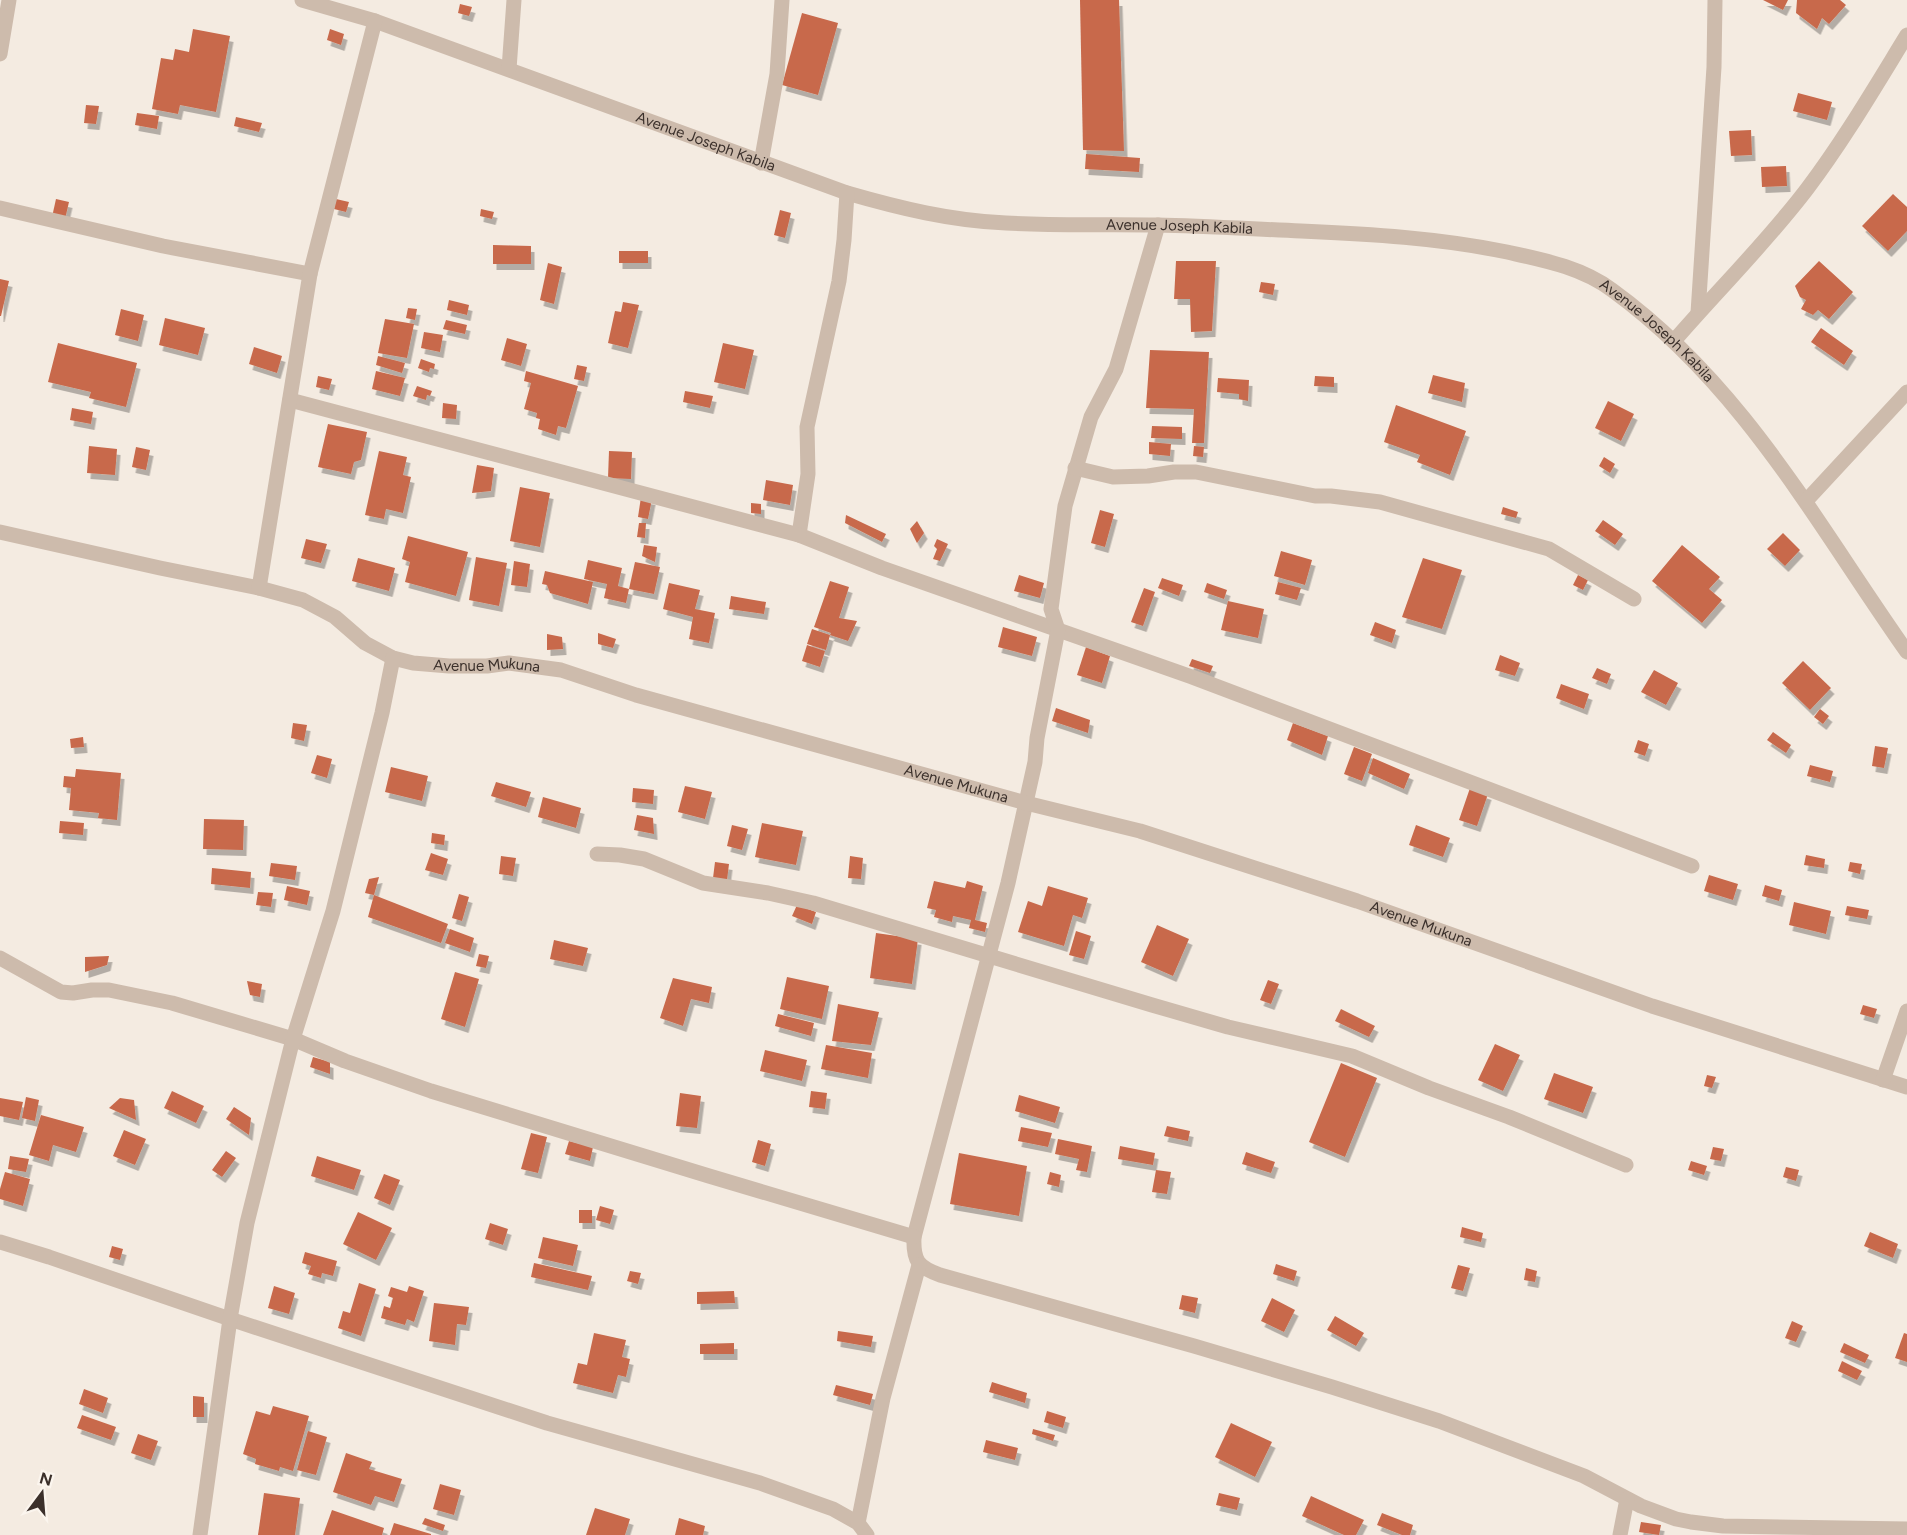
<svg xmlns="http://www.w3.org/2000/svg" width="1907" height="1535" font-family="Figtree,sans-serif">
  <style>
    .building { fill: #c8694b; filter: url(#shadow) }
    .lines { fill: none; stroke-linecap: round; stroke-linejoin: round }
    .minor { stroke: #cdbbac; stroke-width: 15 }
    .labels { text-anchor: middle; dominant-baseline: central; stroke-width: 4.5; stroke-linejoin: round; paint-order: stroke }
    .street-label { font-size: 15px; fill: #3b302b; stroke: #fbf5ee }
  </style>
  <defs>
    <filter id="shadow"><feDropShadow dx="3.5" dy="6" stdDeviation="0" flood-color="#0004"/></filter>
  </defs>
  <rect width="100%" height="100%" fill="#f4ebe1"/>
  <g class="building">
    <path d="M1080,0h39l5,151 -41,-1z"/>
    <path d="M1763,0h25l-5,10z"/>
    <path d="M1797,0h43l6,5 -17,19 -7,-6 -5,11 -21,-16z"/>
    <path d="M460,4l12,3 -3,9 -11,-3z"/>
    <path d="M802,13l36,10 -20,72 -36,-10z"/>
    <path d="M193,29l37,7 -14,76 -36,-7 -2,9 -26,-5 9,-51 12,2 2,-11 14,3z"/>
    <path d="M330,29l14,5 -3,11 -14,-5z"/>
    <path d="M1798,93l34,9 -5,18 -34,-9z"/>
    <path d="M86,105l13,1 -3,18 -12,-1z"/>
    <path d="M137,113l22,3 -2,13 -22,-4z"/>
    <path d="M236,117l26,6 -3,9 -25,-6z"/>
    <path d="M1751,130l1,25 -21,1 -2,-25z"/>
    <path d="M1086,154l54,4 -1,14 -54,-3z"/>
    <path d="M1786,166l1,20 -25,1 -1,-20z"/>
    <path d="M1893,194l14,13v24l-19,20 -26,-25z"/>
    <path d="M56,199l13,3 -4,17 -13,-2z"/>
    <path d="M336,199l13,3 -3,10 -12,-3z"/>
    <path d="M481,209l13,3 -2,7 -12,-3z"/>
    <path d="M780,210l11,3 -6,25 -11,-3z"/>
    <path d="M493,245l38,1v18h-38z"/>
    <rect x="619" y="251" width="29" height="12"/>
    <path d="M1176,261h40l-4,70 -21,1 -1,-33h-16z"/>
    <path d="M1819,261l34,31 -24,27 -11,-9 -5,5 -12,-6 5,-9 -6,-3 -5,-11z"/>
    <path d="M548,263l14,4 -8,37 -14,-4z"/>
    <path d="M0,279l9,2 -8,35h-1z"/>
    <path d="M1261,282l14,2 -2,11 -14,-3z"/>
    <path d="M449,300l20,5 -2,10 -20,-5z"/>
    <path d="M623,302l16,3 -11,43 -20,-5 7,-32 6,1z"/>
    <path d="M408,308l9,1 -2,11 -9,-2z"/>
    <path d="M121,309l23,6 -6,26 -23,-6z"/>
    <path d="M165,318l40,10 -7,27 -39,-10z"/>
    <path d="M385,319l29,5 -7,34 -29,-5z"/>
    <path d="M446,320l21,5 -2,9 -22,-5z"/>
    <path d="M1821,328l32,23 -9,14 -33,-23z"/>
    <path d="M424,332l19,3 -3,17 -19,-4z"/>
    <path d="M507,338l20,6 -6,22 -20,-6z"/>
    <path d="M58,343l79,20 -11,44 -37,-9 2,-6 -43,-10z"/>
    <path d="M723,343l31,7 -9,39 -31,-7z"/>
    <path d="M254,347l28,9 -5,17 -28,-9z"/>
    <path d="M1150,350l59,2 -5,91h-12l2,-34 -48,-1z"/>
    <path d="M378,356l27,7 -3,10 -26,-8z"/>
    <path d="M421,359l14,5 -1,5 -4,-1 -1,4 -11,-4z"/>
    <path d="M577,365l10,2 -3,14 -10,-2z"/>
    <path d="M376,371l29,7 -5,18 -28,-7z"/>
    <path d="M526,371l52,15 -12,42 -8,-2 -2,9 -18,-6 2,-10 -4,-1 1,-5 -13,-4 7,-26 -7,-2z"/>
    <path d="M1433,375l32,8 -3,19 -34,-9z"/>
    <path d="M318,376l14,3 -3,11 -13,-3z"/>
    <path d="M1315,376l19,1v10l-20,-1z"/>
    <path d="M1218,378l31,2 -1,21 -9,-2v-5l-22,-2z"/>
    <path d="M417,386l15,5 -2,5 -3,-1 -1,5 -13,-4z"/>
    <path d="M685,391l28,5 -3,12 -27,-6z"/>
    <path d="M1608,401l26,13 -13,27 -26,-13z"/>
    <path d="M443,403l14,2 -1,14 -14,-1z"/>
    <path d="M1396,405l70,26 -16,44 -33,-13 3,-7 -36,-13z"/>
    <path d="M72,408l21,4 -2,12 -21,-4z"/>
    <path d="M328,424l39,8 -6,28 -7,2 -3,12 -33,-7z"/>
    <path d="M1152,426l30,1v12l-31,-1z"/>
    <path d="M1149,442l22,2 -1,12 -21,-2z"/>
    <path d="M89,446l28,3 -2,26 -28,-2z"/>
    <path d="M1194,446l10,1 -1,10 -10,-1z"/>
    <path d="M136,447l14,3 -4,20 -14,-3z"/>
    <path d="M379,451l28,6 -4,18 8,2 -8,36 -17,-4 -2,10 -19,-4z"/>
    <path d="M609,451l23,1 -1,27 -23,-1z"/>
    <path d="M1604,457l11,7 -5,9 -11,-7z"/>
    <path d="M477,465l17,3 -3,23 -19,2z"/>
    <path d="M766,480l27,5 -3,20 -27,-5z"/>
    <path d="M520,487l30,6 -10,54 -30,-6z"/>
    <path d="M641,497l11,2 -4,20 -10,-2z"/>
    <path d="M751,503l10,1v10l-10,-1z"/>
    <path d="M1503,507l15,5 -2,6 -15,-4z"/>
    <path d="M1100,510l14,4 -9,33 -14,-4z"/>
    <path d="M846,515l40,19 -4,8 -37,-19z"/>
    <path d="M1603,520l20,14 -8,11 -20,-14z"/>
    <path d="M917,521l7,12 -7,10 -7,-14z"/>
    <path d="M639,523h7l-1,15 -8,-1z"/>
    <path d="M1783,533l17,17 -15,16 -18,-17z"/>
    <path d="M408,536l60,16 -12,44 -51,-14 5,-20 -8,-3z"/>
    <path d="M306,539l21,5 -6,19 -20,-5z"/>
    <path d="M937,539l11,5 -8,17 -7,-2 4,-10 -3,-3z"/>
    <path d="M644,545l13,2 -2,15 -13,-6z"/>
    <path d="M1682,545l38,32 -11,12 13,11 -20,23 -50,-42z"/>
    <path d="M1281,551l31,9 -7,25 -31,-9z"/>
    <path d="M476,557l31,6 -8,43 -30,-6z"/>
    <path d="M358,558l37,10 -6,23 -37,-10z"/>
    <path d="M1423,558l39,12 -20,59 -40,-12z"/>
    <path d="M588,560l34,8 -4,18 11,3 -3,14 -22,-5 3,-14 -23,-5z"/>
    <path d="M514,561l16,3 -3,23 -16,-2z"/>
    <path d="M635,562l25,5 -6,27 -25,-5z"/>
    <path d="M545,571l48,11 -5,22 -38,-11 -3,-8 -5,-1z"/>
    <path d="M1019,575l25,8 -4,15 -26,-7z"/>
    <path d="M1578,575l10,5 -5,10 -10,-5z"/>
    <path d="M1162,578l21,7 -4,11 -21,-8z"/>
    <path d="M830,581l19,6 -10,31 18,3 -9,20 -18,-6 -4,15 -19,-6 5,-15 18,6 1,-2 -17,-6z"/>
    <path d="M1278,582l23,6 -4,12 -22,-6z"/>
    <path d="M669,583l31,7 -5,19 20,4 -6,30 -20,-4 4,-22 -30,-8z"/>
    <path d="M1207,583l20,7 -3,9 -20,-7z"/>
    <path d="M1144,588l11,4 -12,34 -12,-4z"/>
    <path d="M731,596l35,6 -2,12 -35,-5z"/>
    <path d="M1228,601l36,8 -6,29 -37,-8z"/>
    <path d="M1375,622l21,8 -4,13 -22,-8z"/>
    <path d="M1003,627l34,10 -5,19 -34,-9z"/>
    <path d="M598,633l18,6 -3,9 -15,-4z"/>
    <path d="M547,634l15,3 1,12 -16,1z"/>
    <path d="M807,645l18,6 -5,16 -18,-6z"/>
    <path d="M1086,647l24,9 -8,27 -25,-8z"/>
    <path d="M1500,655l20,8 -5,13 -20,-6z"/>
    <path d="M1192,659l21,7 -3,7 -21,-7z"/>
    <path d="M1803,661l28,27 -21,22 -28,-27z"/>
    <path d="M1597,668l14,6 -4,10 -15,-6z"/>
    <path d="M1654,670l24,13 -12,22 -25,-13z"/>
    <path d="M1561,684l28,10 -5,15 -28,-11z"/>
    <path d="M1056,708l34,12 -2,13 -36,-12z"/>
    <path d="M1820,709l9,7 -6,8 -9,-7z"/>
    <path d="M293,723l14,2 -3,16 -13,-3z"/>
    <path d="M1293,723l35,13 -6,19 -35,-15z"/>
    <path d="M1773,732l18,13 -5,8 -19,-13z"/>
    <path d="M83,737l1,10 -13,1 -1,-9z"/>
    <path d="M1638,740l11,4 -4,12 -11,-4z"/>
    <path d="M1875,746l13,2 -4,20 -12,-2z"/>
    <path d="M1354,747l18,7 -10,27 -18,-7z"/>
    <path d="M317,755l15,4 -5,19 -16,-5z"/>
    <path d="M1373,758l37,16 -6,15 -36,-16z"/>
    <path d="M1810,765l23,6 -3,11 -23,-6z"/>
    <path d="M391,767l37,9 -6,25 -37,-9z"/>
    <path d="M76,769l45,4 -4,47 -19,-2 1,-5 -30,-3 2,-22 -8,-1 1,-11 11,1z"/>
    <path d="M496,782l35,10 -5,15 -35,-11z"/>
    <path d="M685,786l27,6 -7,27 -27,-7z"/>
    <path d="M633,788l21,2 -1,14 -21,-2z"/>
    <path d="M1470,788l18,6 -11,32 -18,-6z"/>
    <path d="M543,797l38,11 -5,20 -38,-11z"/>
    <path d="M637,815l16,3 1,16 -20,-4z"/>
    <path d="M204,819l40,1 -1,30 -40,-1z"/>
    <path d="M60,821l24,2 -1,12 -24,-2z"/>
    <path d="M762,823l41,8 -7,34 -41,-8z"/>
    <path d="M732,825l16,4 -6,21 -15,-4z"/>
    <path d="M1416,825l34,13 -7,19 -34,-12z"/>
    <path d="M432,833l13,2 -1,10 -13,-2z"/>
    <path d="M431,853l17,6 -5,16 -18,-5z"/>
    <path d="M1806,855l19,4 -1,9 -20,-3z"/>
    <path d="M501,856l15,2 -3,18 -14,-2z"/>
    <path d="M850,856l13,2 -2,21 -13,-1z"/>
    <path d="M715,862l14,2 -2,16 -14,-2z"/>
    <path d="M1850,862l12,2 -2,10 -12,-3z"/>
    <path d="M271,863l26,3 -2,14 -26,-4z"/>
    <path d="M212,868l39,4 -1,16 -39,-4z"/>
    <path d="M1709,875l29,9 -5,16 -29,-9z"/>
    <path d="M379,877l-5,18 -9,-2 4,-14z"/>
    <path d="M934,881l31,7 2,-7 16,5 -8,34 12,3 -2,9 -16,-4 2,-8 -18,-4 -1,6 -18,-5 2,-7 -9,-2z"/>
    <path d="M1765,885l17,5 -3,11 -17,-5z"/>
    <path d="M287,886l23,5 -3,14 -23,-5z"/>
    <path d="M1048,886l40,12 -6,20 -9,-3 -9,31 -46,-14 10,-31 14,5z"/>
    <path d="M258,892l15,1 -2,14 -15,-2z"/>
    <path d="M459,894l10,3 -7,24 -10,-3z"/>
    <path d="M374,895l74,29 -7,19 -73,-26z"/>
    <path d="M1794,902l37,9 -5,23 -37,-9z"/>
    <path d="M797,905l19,7 -4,12 -20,-8z"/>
    <path d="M1847,906l22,4 -2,9 -22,-4z"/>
    <path d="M1157,925l32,14 -16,37 -32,-14z"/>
    <path d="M450,929l24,9 -4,14 -25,-9z"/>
    <path d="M1076,931l15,5 -7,23 -15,-4z"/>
    <path d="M876,933l42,6 -6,45 -42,-6z"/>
    <path d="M554,940l34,8 -5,18 -33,-7z"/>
    <path d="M479,954l10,2 -3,12 -10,-2z"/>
    <path d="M109,956l-2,9 -22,7v-15z"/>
    <path d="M455,972l24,7 -14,48 -24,-8z"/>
    <path d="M787,977l42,9 -7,33 -42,-10z"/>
    <path d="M673,978l39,9 -3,16 -18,-4 -8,27 -23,-8z"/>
    <path d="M1268,980l11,4 -8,20 -11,-4z"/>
    <path d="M247,981l15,3 -2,13 -10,-2z"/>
    <path d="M838,1004l41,8 -8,33 -39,-4z"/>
    <path d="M1863,1005l14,4 -3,9 -14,-4z"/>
    <path d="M1341,1009l34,17 -6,11 -34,-16z"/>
    <path d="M778,1014l36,9 -3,13 -36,-10z"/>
    <path d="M1495,1044l25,11 -17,36 -25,-11z"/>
    <path d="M826,1045l46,8 -4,25 -47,-9z"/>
    <path d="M765,1050l42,10 -5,21 -42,-10z"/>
    <path d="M313,1057l17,5v12l-20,-7z"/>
    <path d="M1341,1063l36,15 -32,79 -36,-15z"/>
    <path d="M1554,1073l39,14 -10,26 -39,-14z"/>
    <path d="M1707,1075l9,2 -4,11 -8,-2z"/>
    <path d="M172,1091l32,15 -8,17 -32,-15z"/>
    <path d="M811,1091l16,2 -2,16 -16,-2z"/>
    <path d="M680,1093l21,3 -4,32 -21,-2z"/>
    <path d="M1019,1095l41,12 -5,16 -40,-12z"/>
    <path d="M26,1097l13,3 -4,21 -13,-3z"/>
    <path d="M0,1098l23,4 -4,18 -19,-4z"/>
    <path d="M120,1098l14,2 2,20 -27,-12z"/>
    <path d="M234,1107l17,11 -2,17 -23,-16z"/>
    <path d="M41,1115l43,12 -8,25 -23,-7 -4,16 -20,-6z"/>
    <path d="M1167,1126l23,5 -2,10 -24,-5z"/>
    <path d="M1021,1127l31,6 -4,14 -30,-6z"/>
    <path d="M124,1130l22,9 -11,26 -22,-9z"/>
    <path d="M531,1133l16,4 -9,36 -17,-4z"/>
    <path d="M1058,1139l34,7 -5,26 -11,-2 3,-11 -24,-5z"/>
    <path d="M758,1140l13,4 -6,22 -13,-4z"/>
    <path d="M569,1141l24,6 -3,14 -25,-7z"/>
    <path d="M1120,1146l35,7 -2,12 -35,-6z"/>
    <path d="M1713,1147l11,2 -3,12 -11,-2z"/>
    <path d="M226,1151l10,7 -14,19 -10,-7z"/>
    <path d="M1246,1152l29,10 -4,11 -29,-9z"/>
    <path d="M959,1153l68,13 -8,50 -69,-12z"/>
    <path d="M10,1156l19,3 -3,13 -18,-3z"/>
    <path d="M317,1156l44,14 -7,20 -43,-14z"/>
    <path d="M1691,1161l16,5 -3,9 -16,-5z"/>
    <path d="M1786,1167l13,3 -3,11 -13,-4z"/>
    <path d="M1156,1170l15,2 -4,22 -15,-2z"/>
    <path d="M5,1172l25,7 -7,27 -23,-7v-10z"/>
    <path d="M1050,1172l11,3 -2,12 -12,-3z"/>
    <path d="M384,1174l16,6 -10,25 -16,-7z"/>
    <path d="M600,1206l14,4 -4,14 -14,-4z"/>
    <rect x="579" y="1210" width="13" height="13"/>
    <path d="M358,1212l34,16 -16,32 -33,-16z"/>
    <path d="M490,1223l18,6 -5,16 -18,-6z"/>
    <path d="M1462,1227l21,6 -2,9 -21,-5z"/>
    <path d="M1870,1232l28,12 -5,14 -29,-12z"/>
    <path d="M543,1237l35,8 -5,21 -35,-8z"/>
    <path d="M112,1246l11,3 -3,11 -11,-3z"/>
    <path d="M305,1252l32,9 -4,15 -11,-3 -1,5 -13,-4 3,-8 -9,-3z"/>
    <path d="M534,1263l58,13 -4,14 -57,-13z"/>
    <path d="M1276,1264l21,7 -3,10 -21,-7z"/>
    <path d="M1458,1265l12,3 -7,23 -12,-3z"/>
    <path d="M1526,1268l11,3 -2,11 -11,-2z"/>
    <path d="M630,1271l11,2 -3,11 -11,-3z"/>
    <path d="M359,1283l17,6 -15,47 -23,-8 5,-17 7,2z"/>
    <path d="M274,1286l21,7 -6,21 -21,-6z"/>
    <path d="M409,1286l15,5 -10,31 -7,-3 -2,6 -24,-7 3,-12 6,2 3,-10 -5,-2 3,-9 16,5z"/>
    <path d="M734,1291l1,12 -38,1v-12z"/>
    <path d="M1182,1295l16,3 -3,15 -16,-4z"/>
    <path d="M1272,1298l23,12 -11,22 -23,-11z"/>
    <path d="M434,1303l35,4 -3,18 -9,-1 -2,21 -26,-4z"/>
    <path d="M1335,1316l29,17 -8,13 -29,-16z"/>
    <path d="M1792,1321l11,5 -7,16 -11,-4z"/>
    <path d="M838,1331l35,5 -2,11 -34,-6z"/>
    <path d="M594,1333l32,7 -4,17 8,2 -4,18 -8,-2 -5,18 -40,-10 5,-20 9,2z"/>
    <path d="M1904,1333l3,1v28l-12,-4z"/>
    <path d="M734,1343v11h-34v-10z"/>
    <path d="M1844,1343l25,12 -4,8 -25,-11z"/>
    <path d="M1842,1361l20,10 -5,9 -19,-9z"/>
    <path d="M992,1382l35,11 -2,10 -36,-11z"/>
    <path d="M836,1385l37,9 -3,11 -37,-10z"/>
    <path d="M84,1389l24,9 -5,15 -24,-9z"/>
    <path d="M193,1396l11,1v20h-11z"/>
    <path d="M273,1406l36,10 -16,55 -13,-4 -1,4 -24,-7 1,-5 -13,-5 13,-43 14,4z"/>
    <path d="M1047,1411l19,6 -3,11 -19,-6z"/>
    <path d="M82,1415l34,12 -5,13 -34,-12z"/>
    <path d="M1231,1423l41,19 -17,35 -40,-20z"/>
    <path d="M1033,1429l22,6 -2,6 -21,-7z"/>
    <path d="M308,1431l19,6 -11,38 -19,-5z"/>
    <path d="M138,1434l20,7 -7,19 -20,-7z"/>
    <path d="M986,1440l32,8 -3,12 -32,-8z"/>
    <path d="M346,1453l26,9 -3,7 33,10 -8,23 -19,-6 -4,9 -38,-13z"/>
    <path d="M440,1484l21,6 -7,25 -21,-6z"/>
    <path d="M264,1493l36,5 -5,37h-37z"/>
    <path d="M1219,1493l21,5 -3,12 -21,-5z"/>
    <path d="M1311,1496l53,24 -8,15h-12l-42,-19z"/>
    <path d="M595,1508l35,11 -5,16h-39z"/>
    <path d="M332,1510l52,18 -2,7h-59z"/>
    <path d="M1382,1513l31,12 -3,10h-8l-25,-10z"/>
    <path d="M425,1518l20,7 -2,6 -21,-7z"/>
    <path d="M679,1518l26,8 -2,9h-28z"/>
    <path d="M1641,1522l20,3 -2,10 -20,-3z"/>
    <path d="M394,1523l37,11v1h-41z"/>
  </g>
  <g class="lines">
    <g class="minor">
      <path id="s1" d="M302,0l73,21 472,172c52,15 105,28 159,30 50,3 101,1 151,2 48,1 96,4 144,6 69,3 138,7 206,21 36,8 74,15 105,38 131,95 204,233 295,362"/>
      <path d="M0,54l9,-54"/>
      <path d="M509,69l5,-69"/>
      <path d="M761,163l16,-89 5,-74"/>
      <path d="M847,193l-3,47 -5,41 -32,146 1,47 -9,61 83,33 310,109 500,189"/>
      <path d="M0,208l163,38 147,28"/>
      <path d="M1158,225l-42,144 -25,48 -26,89 -14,103 7,21 -21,108 -2,24 -27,121 -94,354c-1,24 4,30 26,38l254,71 138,41 107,34 145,55 57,30 35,13 15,3 32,4 184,3"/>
      <path d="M1698,313l16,-246 1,-67"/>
      <path d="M1674,341c44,-51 92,-98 133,-152 37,-49 68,-102 100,-154"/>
      <path d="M290,400l509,135"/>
      <path d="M1075,468l38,9 35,-1 26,-4h22l119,24h16l49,6 169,47 85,50"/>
      <path d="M1806,501l101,-109"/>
      <path id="s2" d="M0,532l160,36 99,20 44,12 32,17 30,26 28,15 20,5 36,3h38l22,-3 52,7 75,25 390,108 114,28 217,70 295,105 255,81"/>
      <path d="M259,588l51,-314 65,-253"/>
      <path d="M597,854l23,1 24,4 59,24 65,10 45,10 339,102 76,22 124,29 77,32 80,29 117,48"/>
      <path d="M0,958l61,34 12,1 19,-3h17l63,13 121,36 52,22 86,30 278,85 205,61"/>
      <path d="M1883,1080l24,-69"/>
      <path d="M0,1242l49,15 181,62 317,104 213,60 73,26 25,14 9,12"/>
      <path d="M858,1523l25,-125 36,-133"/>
      <path d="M200,1535l30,-216 17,-96 46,-184 40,-128 49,-198 11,-55"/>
      <path d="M1620,1535l7,-36"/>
    </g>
  </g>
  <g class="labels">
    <g class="street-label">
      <text stroke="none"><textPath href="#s1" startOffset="428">Avenue Joseph Kabila</textPath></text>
      <text stroke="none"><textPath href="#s1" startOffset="914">Avenue Joseph Kabila</textPath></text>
      <text stroke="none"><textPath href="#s1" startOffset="1416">Avenue Joseph Kabila</textPath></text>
      <text stroke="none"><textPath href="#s2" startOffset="513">Avenue Mukuna</textPath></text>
      <text stroke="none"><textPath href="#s2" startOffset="999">Avenue Mukuna</textPath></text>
      <text stroke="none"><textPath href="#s2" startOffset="1485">Avenue Mukuna</textPath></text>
    </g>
  </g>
  <g transform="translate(42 1493) rotate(16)" stroke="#fbf5ee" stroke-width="4.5" paint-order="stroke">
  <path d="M0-4.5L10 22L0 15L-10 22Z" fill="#3b302b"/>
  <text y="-9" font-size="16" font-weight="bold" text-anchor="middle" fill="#3b302b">N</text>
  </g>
</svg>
